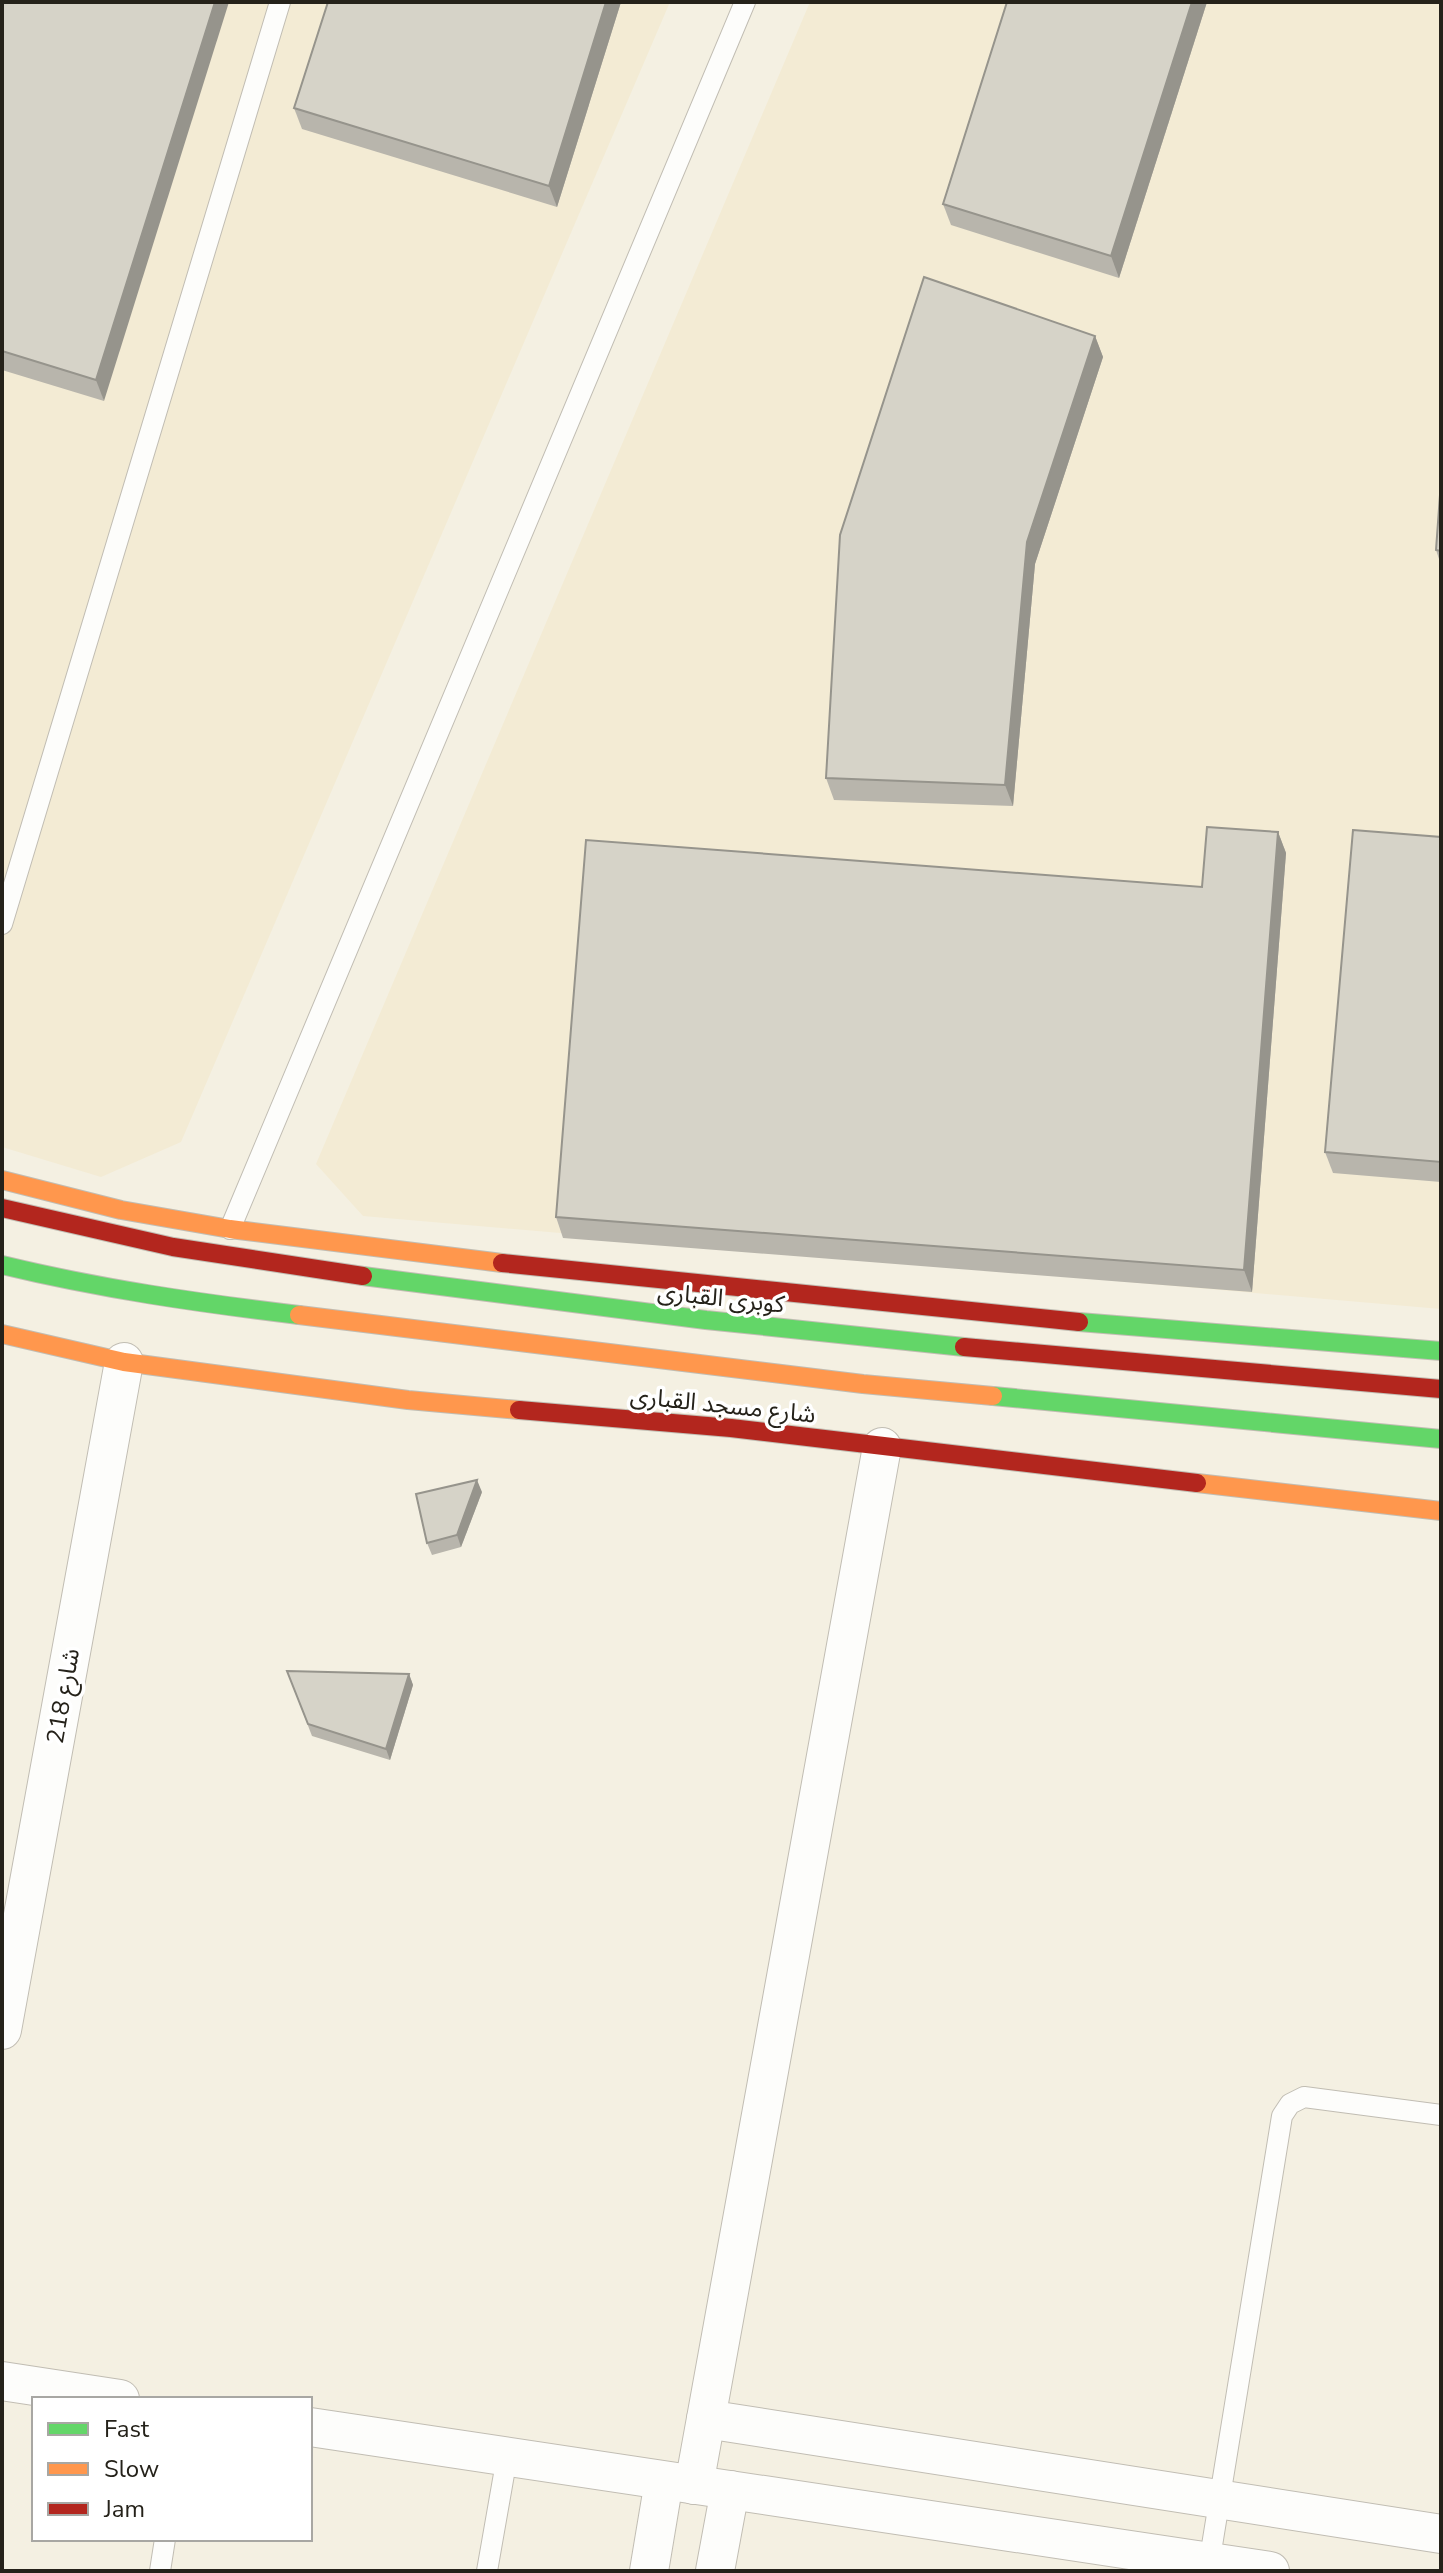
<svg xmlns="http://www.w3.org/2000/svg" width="1443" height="2573" font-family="'Nunito Sans','Noto Sans Arabic',sans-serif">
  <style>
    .built { fill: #f3ebd4 }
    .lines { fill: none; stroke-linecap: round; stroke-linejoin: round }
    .lane-casing { stroke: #c1bdb3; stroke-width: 22 }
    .street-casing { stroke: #c1bdb3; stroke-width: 40 }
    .fast-casing { stroke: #c1bdb3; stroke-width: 20 }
    .slow-casing { stroke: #c1bdb3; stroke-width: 20 }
    .jam-casing { stroke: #c1bdb3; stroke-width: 20 }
    .lane { stroke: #fdfdfb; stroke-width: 20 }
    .street { stroke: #fdfdfb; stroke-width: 38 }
    .fast { stroke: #63d668; stroke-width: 18 }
    .slow { stroke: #ff974d; stroke-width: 18 }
    .jam { stroke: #b3261e; stroke-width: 18 }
    .wall { fill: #b8b5ac }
    .shaded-wall { fill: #96948c }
    .building { fill: #d6d3c8; stroke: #96948c; stroke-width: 2 }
    .labels { text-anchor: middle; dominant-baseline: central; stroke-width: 7; stroke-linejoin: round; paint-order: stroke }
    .street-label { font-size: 24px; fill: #25221a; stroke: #fff }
  </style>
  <rect width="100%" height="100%" fill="#f4f0e2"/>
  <g class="built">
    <path d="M2,2h668l-489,1140 -80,35 -99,-30z"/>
    <path d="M810,2h631v1307l-1078,-93 -47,-52z"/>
  </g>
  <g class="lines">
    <defs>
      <g id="lane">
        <path d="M2,924l278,-922"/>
        <path d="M230,1229l515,-1227"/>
        <path d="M1208,2570l74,-454 8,-12 14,-7 137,18"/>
        <path d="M160,2571l5,-32"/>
        <path d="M487,2571l20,-114"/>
      </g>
      <g id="street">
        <path d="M2,2030l122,-668"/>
        <path d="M2,2381l118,18"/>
        <path d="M706,2419l735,115"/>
        <path d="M310,2427l960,144"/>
        <path d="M694,2485l188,-1038"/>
        <path d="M649,2571l15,-90"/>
        <path d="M715,2571l15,-81"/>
      </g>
      <g id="fast">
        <path d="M2,1265c99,24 197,38 297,50"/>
        <path d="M363,1276l343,44 258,27"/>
        <path d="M1079,1322l362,29"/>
        <path d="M993,1396l448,43"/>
      </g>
      <g id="slow">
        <path d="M2,1180l119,30 109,19 272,34"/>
        <path d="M299,1315l564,69 130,12"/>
        <path d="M2,1334l122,28 284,38 111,10"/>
        <path d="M1197,1483l244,28"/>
      </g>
      <g id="jam">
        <path d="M2,1208l171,39 190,29"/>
        <path d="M502,1263l577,59"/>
        <path d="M964,1347l477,42"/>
        <path d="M519,1410l212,18 466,55"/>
      </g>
    </defs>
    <use href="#lane" class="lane-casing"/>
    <use href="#street" class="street-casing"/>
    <use href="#fast" class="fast-casing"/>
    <use href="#slow" class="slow-casing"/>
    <use href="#jam" class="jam-casing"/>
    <use href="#lane" class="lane"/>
    <use href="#street" class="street"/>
    <use href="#fast" class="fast"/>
    <use href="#slow" class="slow"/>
    <use href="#jam" class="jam"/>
  </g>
  <g class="wall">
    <path d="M2,2l102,399 -102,-31z"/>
    <path d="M621,2l-64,205 -255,-78 -8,-21z"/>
    <path d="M1207,2l-88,276 -168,-53 -8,-21z"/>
    <path d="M1095,336l8,21 -68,207 -22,242 -179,-6 -8,-22z"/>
    <path d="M1441,481v84l-5,-15z"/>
    <path d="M1278,832l8,21 -34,439 -689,-54 -7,-21 646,-330z"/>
    <path d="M1441,837v345l-108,-9 -8,-21z"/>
    <path d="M482,1492l-21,55 -29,8 -5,-12z"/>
    <path d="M287,1671l122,3 4,11 -23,75 -78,-24z"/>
  </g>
  <g class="shaded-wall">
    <path d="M215,2h14l-125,399 -8,-21z"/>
    <path d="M606,2h15l-64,205 -8,-21z"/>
    <path d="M1192,2h15l-88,276 -8,-22z"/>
    <path d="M1095,336l8,21 -68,207 -22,242 -8,-21 22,-243z"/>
    <path d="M1278,832l8,21 -34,439 -8,-22z"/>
    <path d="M477,1480l5,12 -21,55 -4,-12z"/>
    <path d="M409,1674l4,11 -23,75 -4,-11z"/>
  </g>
  <g class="building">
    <path d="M2,2h213l-119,378 -94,-29z"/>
    <path d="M328,2h278l-57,184 -255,-78z"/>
    <path d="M1007,2h185l-81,254 -168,-52z"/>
    <path d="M924,277l171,59 -68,206 -22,243 -179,-7 14,-243z"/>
    <path d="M1441,481v70l-5,-1z"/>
    <path d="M1207,827l71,5 -34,438 -688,-53 30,-377 616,47z"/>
    <path d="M1353,830l88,7v325l-116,-10z"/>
    <path d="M477,1480l-20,55 -30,8 -11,-49z"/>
    <path d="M287,1671l122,3 -23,75 -78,-25z"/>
  </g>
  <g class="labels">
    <g class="street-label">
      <text transform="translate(721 1298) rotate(6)">كوبرى القبارى</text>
      <text transform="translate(723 1405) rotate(6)">شارع مسجد القبارى</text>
      <text transform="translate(63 1696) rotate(-80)">شارع 218</text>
    </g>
  </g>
  <rect width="1443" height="2573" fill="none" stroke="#25221a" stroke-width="8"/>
  <rect x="32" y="2397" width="280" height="144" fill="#ffffff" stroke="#a8a7a3" stroke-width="2"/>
  <rect x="48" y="2423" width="40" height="12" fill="#63d668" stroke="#a8a7a3" stroke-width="2"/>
  <text x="104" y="2437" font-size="24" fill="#25221a">Fast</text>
  <rect x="48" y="2463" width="40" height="12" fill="#ff974d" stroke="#a8a7a3" stroke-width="2"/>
  <text x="104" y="2477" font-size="24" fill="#25221a">Slow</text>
  <rect x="48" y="2503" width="40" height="12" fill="#b3261e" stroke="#a8a7a3" stroke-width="2"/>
  <text x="104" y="2517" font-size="24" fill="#25221a">Jam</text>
</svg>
